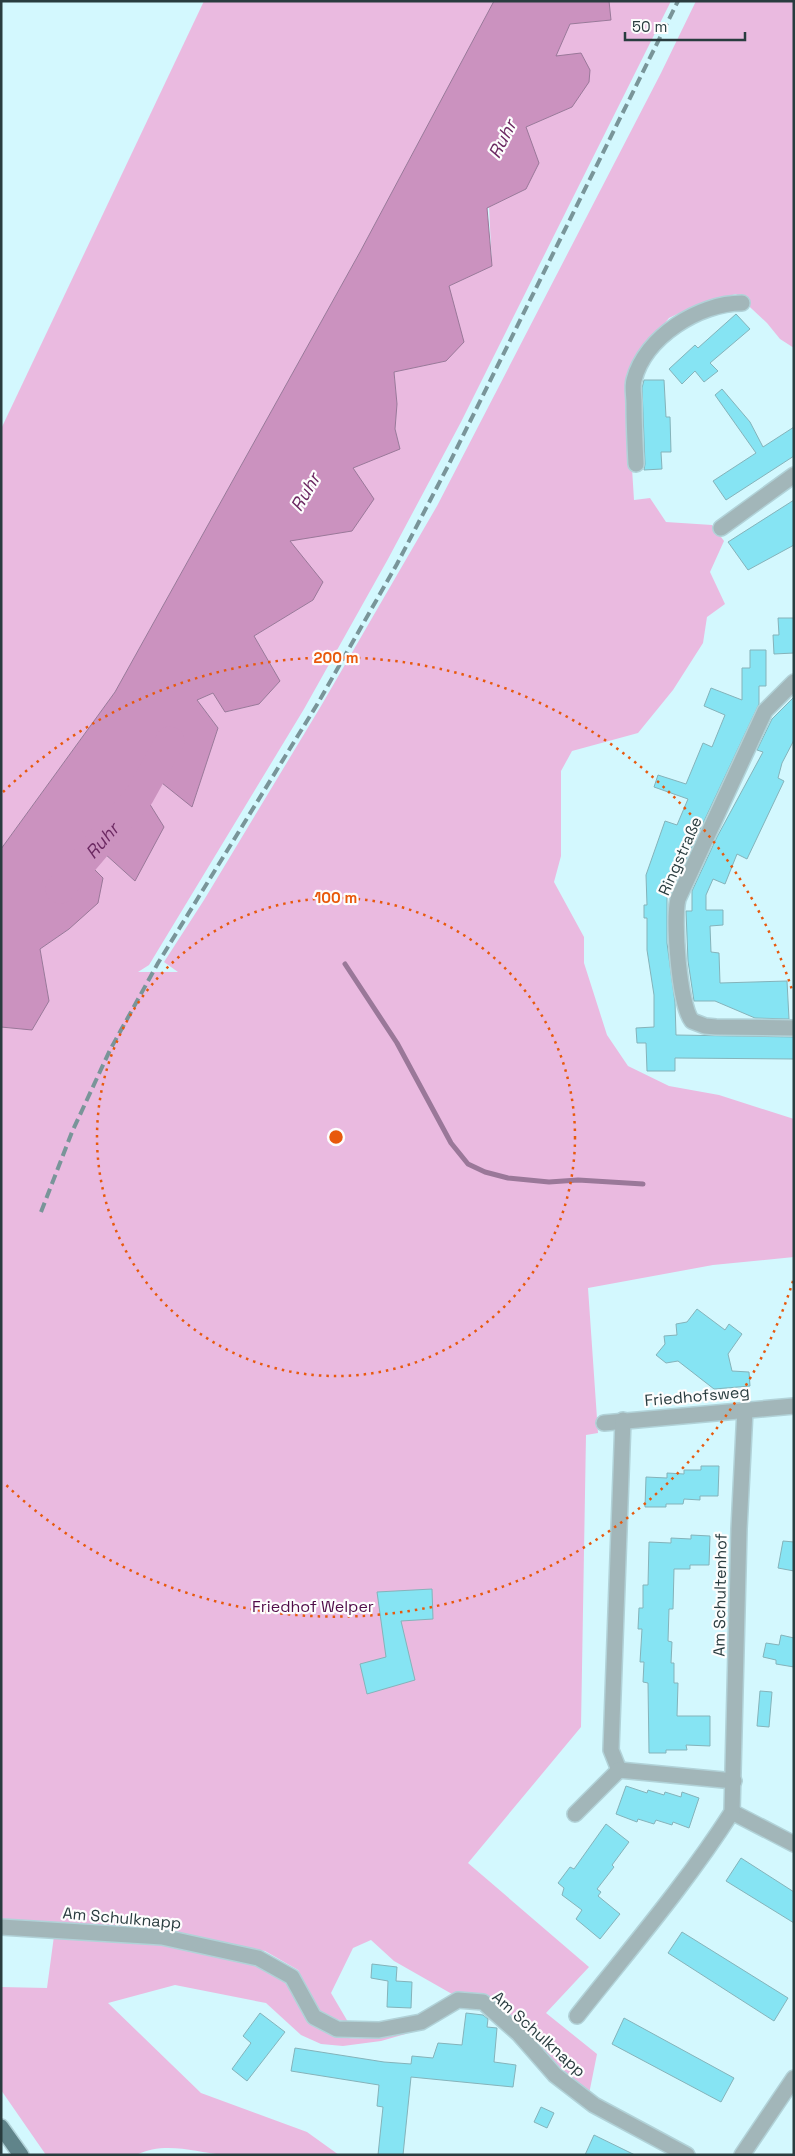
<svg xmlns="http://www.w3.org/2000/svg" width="795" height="2156" font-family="'Space Grotesk',sans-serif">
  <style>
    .green { fill: #eabae0 }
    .water { fill: #cb92bf; stroke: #9a7899 }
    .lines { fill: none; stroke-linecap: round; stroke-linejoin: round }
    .stream { stroke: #9a7899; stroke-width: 5 }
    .river { stroke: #cb92bf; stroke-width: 29 }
    .building { fill: #86e4f3; stroke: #85b3ba }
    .minor-casing { stroke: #b1d2d8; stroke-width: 18 }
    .major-casing { stroke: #b1d2d8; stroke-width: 18 }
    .minor { stroke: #a2b6b9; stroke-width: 15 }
    .major { stroke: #60848a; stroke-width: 15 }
    .rail { stroke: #799599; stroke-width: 4; stroke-dasharray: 10 5; stroke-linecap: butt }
    .ring { fill: none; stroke: #e8590c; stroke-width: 2.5; stroke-dasharray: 2.5 5 }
    .labels { text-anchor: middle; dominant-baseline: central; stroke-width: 4.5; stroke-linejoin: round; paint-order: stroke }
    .street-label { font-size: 16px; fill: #293c3f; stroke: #fdfdfd }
    .park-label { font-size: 16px; fill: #510d49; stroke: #fdfdfd }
    .water-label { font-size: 18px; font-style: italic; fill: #6c2962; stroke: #fdfdfd }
    .centre { fill: #e8590c; stroke: #fdfdfd; stroke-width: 2.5 }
    .ring-label { font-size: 15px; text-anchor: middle; font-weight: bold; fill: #e8590c; stroke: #fdfdfd; stroke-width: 4.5; stroke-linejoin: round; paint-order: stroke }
  </style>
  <rect width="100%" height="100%" fill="#d3f8fe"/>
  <g class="green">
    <path d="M204,1h290l-134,251 -245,440 -114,157v-420z"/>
    <path d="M609,1h62l-210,421 -73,137 -84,150 -155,256 -11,7h40l-14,-10 40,-62 117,-194 116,-200 224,-433 35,-72h98v347l-14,-9 -13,-16 -31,-29 -38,10 -29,14 -30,36 -12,35 7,111 16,-2 16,24 46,3 12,16 -14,31 15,32 -18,13 -4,26 -30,47 -35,43 -66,18 -11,20v85l-7,26 30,55v26l23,72 21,31 41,20 50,9 75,24v138l-81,8 -125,23 10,145 -12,2 -5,292 -113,136 121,104 -43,46 51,41 -8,40 -71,-65 -27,-31 -39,-4 -58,-33 -23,-21 -18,8 -22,45 17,29 -26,-6 -24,-46 -33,-19 -120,-21 -144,-10v-893l31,2 17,-28 -9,-52 29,-20 34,-51 -22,-22 13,-12 41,37 6,-91 12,-15 39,31 26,-78 -21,-28 16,-7 13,19 33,-8 21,-23 -26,-45 59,-36 -23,-59 63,-73 47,-20 -5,-19 2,-25 -3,-32 52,-11 3,-75 43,-20 -3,-59 37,-18v-62l46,-20 -17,-50 15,-33 41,-4z"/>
    <path d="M54,1936c66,5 135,6 199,27 17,5 31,17 42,31 14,16 22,39 45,43 22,4 47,-2 69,-4l-28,8 -38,5 -22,-2 -20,-9 -35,-32 -91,-18 -67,18 93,90 106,39 32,23c-38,0 -78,1 -116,0 -28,-3 -58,-14 -87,0h-90l-45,-65v-103l46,1z"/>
  </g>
  <path class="water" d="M494,1h115l2,19 -41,4 -14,32 25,-3 9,17 -1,12 -17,25 -46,20 13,36 -13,26 -39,19 5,58 -43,20 15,56 -18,19 -52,11 3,32 -2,25 5,20 -47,19 21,31 -22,32 -62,10 33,41 -10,18 -59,36 26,45 -21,23 -34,8 -12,-19 -16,7 21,28 -26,79 -40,-32 -11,15 23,37 -29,54 -41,-37 -13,12 22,22 -5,25 -29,26 -29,20 9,52 -17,29 -31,-3v-178l114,-157 245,-440z"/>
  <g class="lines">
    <path class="stream" d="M345,964l52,79 54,100 17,21 17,8 23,6 41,4 29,-2 65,4"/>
    <path class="river" id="s1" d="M60,889l80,-94 30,-54"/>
  </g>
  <g class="building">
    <path d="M736,314l14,15 -40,34 8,8 -14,11 -9,-11 -13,13 -13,-15 26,-24 3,3z"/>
    <path d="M644,380h20l2,37h4l1,35h-10l1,17 -18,1 1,-6 -3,-76z"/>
    <path d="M722,389l28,33 13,25 31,-20v29l-68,44 -13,-19 43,-28 -41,-58z"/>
    <path d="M794,500v45l-46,25 -20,-28z"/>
    <path d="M778,618h16v35l-20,1 -1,-19h6z"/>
    <path d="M750,650h16v36h-7v18l-84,179 -8,-3v63l8,59 1,33 118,2v22l-119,-1v13h-28l-1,-28h-9l-1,-15 18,-1v-32l-7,-45v-32h-3v-13h3l-1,-30 19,-54 12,4 11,-26 -34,-12 4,-12 28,9 17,-41 9,4 13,-32 -21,-9 7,-18 31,12v-32h8z"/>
    <path d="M794,697v43l-12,23 -4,15 6,3 -37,78 -10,-5 -12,30 -12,-5 -7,16v15h17v15l-13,1 1,26 8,1 1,30 67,-2 2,38 -34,-1 -40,-17h-21l-6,-40 -2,-50h6v-20l25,-54 46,-85 -6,-2 15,-31z"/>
    <path d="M697,1309l28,21 4,-6 13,10 -14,20 4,17 17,1 1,14 -36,3 -36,-28 -12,2 -10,-8 9,-11 -1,-8 13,-1 -1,-11 11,-2z"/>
    <path d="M701,1466h18l-1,30h-18v4l-16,-1 -1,5h-17v3h-21l1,-30 21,1v-5l17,1v-4h17z"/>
    <path d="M691,1535l19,1 -1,29h-19v4h-16l-1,40h-4l-1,32 4,1 -1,21h3v20h4l-1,33h33v30l-24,-1 1,5h-21v3h-17l-1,-70 -5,-1 1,-20h-4l2,-33h-4l1,-21h4v-23h5l1,-43 22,1v-5l20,1z"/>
    <path d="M783,1541l11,1v29l-16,-3z"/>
    <path d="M432,1589l1,30 -32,2 14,59 -48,14 -7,-30 26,-7 -9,-65z"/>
    <path d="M781,1635l13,3v29l-18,-3v-4l-13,-3 3,-14 13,2z"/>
    <path d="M760,1691l12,1 -3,35 -12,-1z"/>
    <path d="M626,1786l21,7 1,-3 16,5 1,-3 16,5 1,-5 17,6 -10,30 -16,-6 -1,3 -16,-5 -2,4 -16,-5 -1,3 -21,-8z"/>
    <path d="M606,1824l23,18 -17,23 2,2 -17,22 4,3 -3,4 22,18 -20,25 -24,-20 6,-9 -20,-15 2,-7 -6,-5 12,-16 4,2z"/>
    <path d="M741,1858l53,34v31l-68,-42z"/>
    <path d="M682,1932l106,66 -14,23 -106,-68z"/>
    <path d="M372,1964l25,3 -1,14 16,1 -1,26 -24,-1 1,-26 -17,-3z"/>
    <path d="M260,2013l25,19 -38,49 -15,-12 19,-26 -8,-7z"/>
    <path d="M466,2013l17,2 5,4 -1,8 10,1 -3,34 22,3 -3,22 -102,-10 -8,78h-25l5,-48 -6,-1 2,-21 -88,-14 4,-23 89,14 27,2 1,-8 21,2 5,-15 24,2z"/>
    <path d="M624,2018l110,60 -13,24 -109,-58z"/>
    <path d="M541,2107l13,6 -7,15 -13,-6z"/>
    <path d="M594,2135l41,20h-50z"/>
  </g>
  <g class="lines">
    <defs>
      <g id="minor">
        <path d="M636,464c-1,-20 -2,-41 -2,-61 0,-7 -2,-16 0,-23 11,-43 65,-77 108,-77"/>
        <path d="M721,528l73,-53"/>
        <path d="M794,682l-29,29 -87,188c-5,21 1,106 14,122l13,5 11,1 78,1"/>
        <path d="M604,1423l190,-17"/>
        <path d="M619,1770l-8,-20 12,-330"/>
        <path d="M619,1770l115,11"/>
        <path d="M732,1812l62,32"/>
        <path d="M575,1814l44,-44"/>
        <path d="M1,1927l161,10 96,21 34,19 22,40 23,12 42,1 42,-8 37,-22 25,2 36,32 36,41 39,30 93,50"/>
        <path d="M577,2016c53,-67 109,-132 155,-204l7,-283 6,-119"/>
        <path d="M742,2155l52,-77"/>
      </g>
      <path id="major" d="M1,2127l20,28"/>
    </defs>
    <use href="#minor" class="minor-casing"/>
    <use href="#major" class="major-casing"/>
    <use href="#minor" class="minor"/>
    <use href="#major" class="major"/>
    <path class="rail" d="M41,1212l31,-80 38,-82 48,-87 160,-260 79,-139 51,-98 230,-465"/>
  </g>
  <g class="ring">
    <circle cx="336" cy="1137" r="239"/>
    <path d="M793 1281A479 479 0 0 1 3 1482M3 792A479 479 0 0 1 793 993"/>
  </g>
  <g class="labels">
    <g class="street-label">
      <text transform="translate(680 856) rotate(-66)">Ringstraße</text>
      <text transform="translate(697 1396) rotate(-5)">Friedhofsweg</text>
      <text transform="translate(720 1595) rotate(-89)">Am Schultenhof</text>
      <text transform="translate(122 1918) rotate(5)">Am Schulknapp</text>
      <text transform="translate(539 2034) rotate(42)">Am Schulknapp</text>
    </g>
    <g class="park-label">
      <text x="313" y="1606">Friedhof Welper</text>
    </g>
    <g class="water-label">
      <text transform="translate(502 139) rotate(-63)">Ruhr</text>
      <text transform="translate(305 492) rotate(-60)">Ruhr</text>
      <text stroke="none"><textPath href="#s1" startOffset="64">Ruhr</textPath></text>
    </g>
  </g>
  <circle cx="336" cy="1137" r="8" class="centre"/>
  <g class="ring-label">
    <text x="336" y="663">200 m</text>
    <text x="336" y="903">100 m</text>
  </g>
  <rect width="795" height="2156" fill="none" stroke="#293c3f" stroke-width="5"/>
  <path d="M625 32v8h120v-8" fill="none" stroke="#293c3f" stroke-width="2.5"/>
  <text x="632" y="32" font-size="15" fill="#293c3f" stroke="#fdfdfd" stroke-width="4" paint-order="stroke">50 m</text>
</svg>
